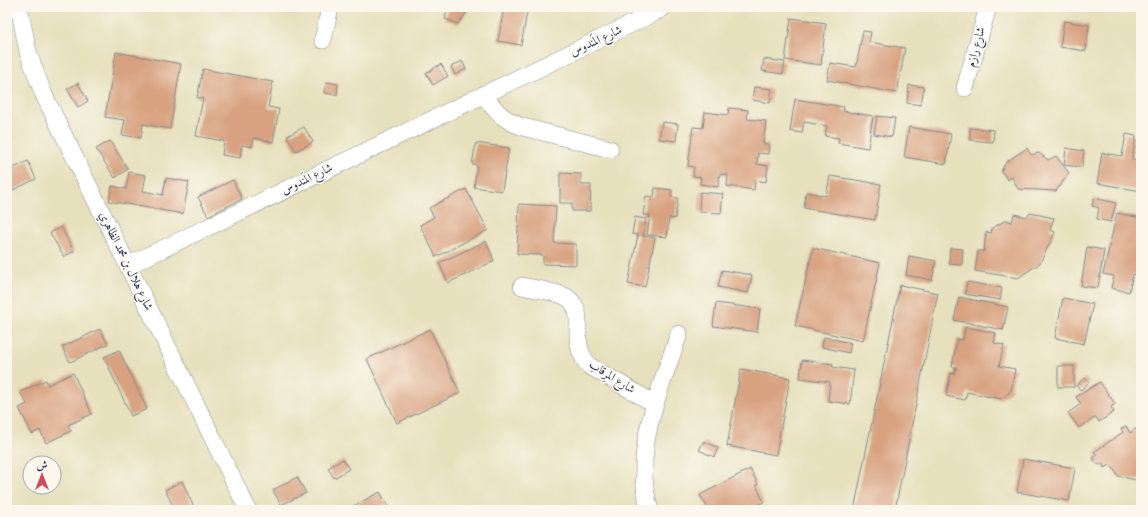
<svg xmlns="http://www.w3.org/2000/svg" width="1148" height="517" font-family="'IM FELL Double Pica',Amiri,serif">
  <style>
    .building { fill: #d8a280 }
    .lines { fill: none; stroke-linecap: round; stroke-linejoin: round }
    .minor-casing { stroke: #80888d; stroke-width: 18 }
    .minor { stroke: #fff; stroke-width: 17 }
    .labels { text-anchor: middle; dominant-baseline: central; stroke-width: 3; stroke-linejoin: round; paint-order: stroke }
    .street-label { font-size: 12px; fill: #1b2f5e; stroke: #fbf7ec }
  </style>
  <rect width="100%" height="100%" fill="#fbf7ec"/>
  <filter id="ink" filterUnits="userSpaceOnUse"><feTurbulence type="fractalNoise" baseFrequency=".025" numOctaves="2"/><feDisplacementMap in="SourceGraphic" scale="8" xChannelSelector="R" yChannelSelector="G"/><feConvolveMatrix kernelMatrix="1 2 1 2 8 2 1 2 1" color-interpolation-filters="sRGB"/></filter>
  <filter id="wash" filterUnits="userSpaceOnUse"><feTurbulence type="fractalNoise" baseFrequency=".012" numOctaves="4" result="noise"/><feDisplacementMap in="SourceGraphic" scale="16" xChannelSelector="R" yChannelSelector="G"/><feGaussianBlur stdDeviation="0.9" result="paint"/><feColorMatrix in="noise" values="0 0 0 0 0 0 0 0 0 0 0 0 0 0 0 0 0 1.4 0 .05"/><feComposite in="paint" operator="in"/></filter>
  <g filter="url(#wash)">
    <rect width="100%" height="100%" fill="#e6e0bc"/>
    <g id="blocks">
      <g class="building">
        <path d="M448,7h23l-13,17 -13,-5z"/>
        <path d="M504,7h24l-7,38 -23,-4z"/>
        <path d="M791,18l35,5 -5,42 -36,-5z"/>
        <path d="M1064,21l25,4 -3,26 -26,-4z"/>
        <path d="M863,31l8,1 -2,10 36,6 -8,45 -70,-13 3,-17 26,4z"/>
        <path d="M116,52l65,12 -11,65 -27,-5 -2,14 -19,-3 3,-15 -20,-3z"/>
        <path d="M764,59l21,3 -2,12 -21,-3z"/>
        <path d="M462,61l4,8 -11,6 -4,-8z"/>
        <path d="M441,64l7,12 -15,9 -7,-12z"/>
        <path d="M203,69l70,13 -5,25 11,2 -6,33 -19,-4 -2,9 -10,-2 -2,13 -18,-3 2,-14 -28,-5 7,-38h-6z"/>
        <path d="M326,82l12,2 -1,11 -13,-2z"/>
        <path d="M78,83l10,18 -10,6 -11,-18z"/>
        <path d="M909,85l15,2 -3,18 -14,-2z"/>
        <path d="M754,87l18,2 -2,14 -18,-3z"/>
        <path d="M795,99l49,8 -1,4 30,5 -5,32 -30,-5 1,-5 -14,-2 2,-10 -23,-4 -2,11 -12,-2z"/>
        <path d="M729,108l19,2 -1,9 19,2 -3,23h6l-1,10 -10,-1 -1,11 11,2 -2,16 -11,-2 -1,10 -27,-4 1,-11 -8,-1 -2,13 -18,-3 1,-7 -8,-1 1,-9 -6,-1 5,-39 10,1 2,-16 23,3z"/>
        <path d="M877,116l18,2 -3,19 -18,-3z"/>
        <path d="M662,122l16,2 -2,17 -17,-2z"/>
        <path d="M304,127l9,15 -17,9 -9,-15z"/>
        <path d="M909,127l42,7 -5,30 -42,-7z"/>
        <path d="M970,128l24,2 -1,12 -23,-2z"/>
        <path d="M1126,134l10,2 -4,23 6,1 -2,11 5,1v19l-44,-8 5,-30 20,3z"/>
        <path d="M110,141l18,28 -13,9 -19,-29z"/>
        <path d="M476,143l33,5 -7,43 -28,-4 3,-22 -5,-1z"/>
        <path d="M1027,148l4,7 8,-2 9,7 8,-4 13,17 -13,18 -38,-2 -6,-12 -4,3 -7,-9 5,-9z"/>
        <path d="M1066,148l18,3 -2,16 -18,-2z"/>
        <path d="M28,161l8,18 -29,14v-22z"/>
        <path d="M129,172l17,3 -3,16 20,4 3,-17 23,4 -6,32 -74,-13 3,-15 14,3z"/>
        <path d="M560,173l21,1v11h10l-1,26h-18v-8h-12z"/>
        <path d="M830,176l51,8 -6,36 -71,-12 2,-16 20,4z"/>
        <path d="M233,180l9,19 -34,17 -10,-19z"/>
        <path d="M655,188l17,2 -1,7 7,1 -3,21 -6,-1 -2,19 -20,-2 3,-20h-7l3,-19 8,1z"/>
        <path d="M466,189l22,41 -52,27 -16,-32 14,-8 -5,-9z"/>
        <path d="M700,192l23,2 -2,19 -22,-1z"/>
        <path d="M1094,198l22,5 -5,19 -14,-3 2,-11 -7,-2z"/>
        <path d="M519,204l37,2 -2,37 22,1v21l-33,-1v-9l-26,-1z"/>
        <path d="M1030,213l24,5 -4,12 5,2 -15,31 -22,15 -43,-7 3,-20h6l2,-19 5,1 1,-5 14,-8 6,2 2,-8 13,3z"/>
        <path d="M1117,213l24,5v58l-8,-2 -4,18 -18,-4 3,-12 -11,-2z"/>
        <path d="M635,217l11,2 -3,17 12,2 -10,49 -17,-3 10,-49 -6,-1z"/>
        <path d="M61,227l13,24 -10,6 -14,-24z"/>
        <path d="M486,241l8,20 -46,22 -9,-20z"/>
        <path d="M1087,247l17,3 -6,38 -17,-2z"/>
        <path d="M813,248l67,15 -17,78 -68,-15z"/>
        <path d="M950,248l13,1 -1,16 -13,-1z"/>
        <path d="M909,256l27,5 -4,19 -26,-5z"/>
        <path d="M722,270l30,5 -4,18 -30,-6z"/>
        <path d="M967,282l35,6 -2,12 -35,-6z"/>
        <path d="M900,285l38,8 -43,217h-41z"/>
        <path d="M959,297l49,10 -5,23 -49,-10z"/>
        <path d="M1063,298l30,6 -9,40 -29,-6z"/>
        <path d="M716,303l44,6 -3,23 -44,-6z"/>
        <path d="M965,327l31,6 -2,10 10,2 -5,21 16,3 -4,22 -10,8 -34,-7 -2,8 -19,-4 5,-23 3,1 2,-7h-4l5,-28 6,1z"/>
        <path d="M100,329l8,15 -38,18 -8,-15z"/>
        <path d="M430,329l30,64 -63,30 -30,-64z"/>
        <path d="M824,337l27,6 -2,10 -27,-6z"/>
        <path d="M119,350l28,59 -16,7 -27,-59z"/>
        <path d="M802,360l31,4 -1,3 22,3 -4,34 -22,-3 2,-19 -30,-4z"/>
        <rect x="1058" y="366" width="16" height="21"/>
        <path d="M741,369l49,9 -14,77 -49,-9z"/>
        <path d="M73,373l19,41 -24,11 3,6 -25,12 -6,-13 -8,4 -13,-26 8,-4 -7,-12 26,-12 2,5z"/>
        <path d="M1085,378l4,4 -8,8 -5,-4z"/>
        <path d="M1100,382l15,22 -4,3 3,5 -15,10 -3,-5 -17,11 -11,-15 13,-9 -5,-7z"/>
        <path d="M1141,425v52l-5,3 -18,-4 -7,-11 -7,3 -2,-5 -3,2 -5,-3v-5l3,-2 -3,-3 29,-20 -2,-3 5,-3 4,7z"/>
        <path d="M704,441l14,7 -4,9 -15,-7z"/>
        <path d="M343,459l6,10 -15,9 -6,-10z"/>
        <path d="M1023,459l52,9 -6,33 -52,-9z"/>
        <path d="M750,469l8,15 -2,1 8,17 -5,2 3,6h-53l-9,-15z"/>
        <path d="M297,477l9,16 -25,12 -8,-15z"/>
        <path d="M182,481l10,22 3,7h-20l-10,-20z"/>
        <path d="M380,492l10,18h-44z"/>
      </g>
    </g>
  </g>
  <g filter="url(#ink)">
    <use href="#blocks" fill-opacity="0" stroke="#80888d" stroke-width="1"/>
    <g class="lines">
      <defs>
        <g id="minor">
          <path d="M19,7l9,45 15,41 205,417"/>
          <path d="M323,40l7,-33"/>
          <path d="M965,88l23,-81"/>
          <path d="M484,94c10,17 21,27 39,33l87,22"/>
          <path d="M129,265l525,-252 10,-6"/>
          <path d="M522,286c12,3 37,6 46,12 16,12 7,32 11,47 1,8 5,14 9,20l67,39"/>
          <path d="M650,510c-19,-59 10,-120 29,-176"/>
        </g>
      </defs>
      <use href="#minor" class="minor-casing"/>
      <use href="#minor" class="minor"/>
    </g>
  </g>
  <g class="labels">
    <g class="street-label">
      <text transform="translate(596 41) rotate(-25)">شارع المَندوس</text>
      <text transform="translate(976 47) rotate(-75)">شارع رازم</text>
      <text transform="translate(307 179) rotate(-26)">شارع المَندوس</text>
      <text transform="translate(126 261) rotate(64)">شارع هلال بن محمد الظاهري</text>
      <text transform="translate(612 377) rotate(32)">شارع المِرقاب</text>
    </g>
  </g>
  <rect width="1148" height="517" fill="none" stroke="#fbf7ec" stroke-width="24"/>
  <g transform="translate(42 475)"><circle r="19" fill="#fbf7ec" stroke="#a1a7b3"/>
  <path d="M0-3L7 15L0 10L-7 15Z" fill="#d1495b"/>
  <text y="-6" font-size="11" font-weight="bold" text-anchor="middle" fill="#1b2f5e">ش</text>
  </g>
</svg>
